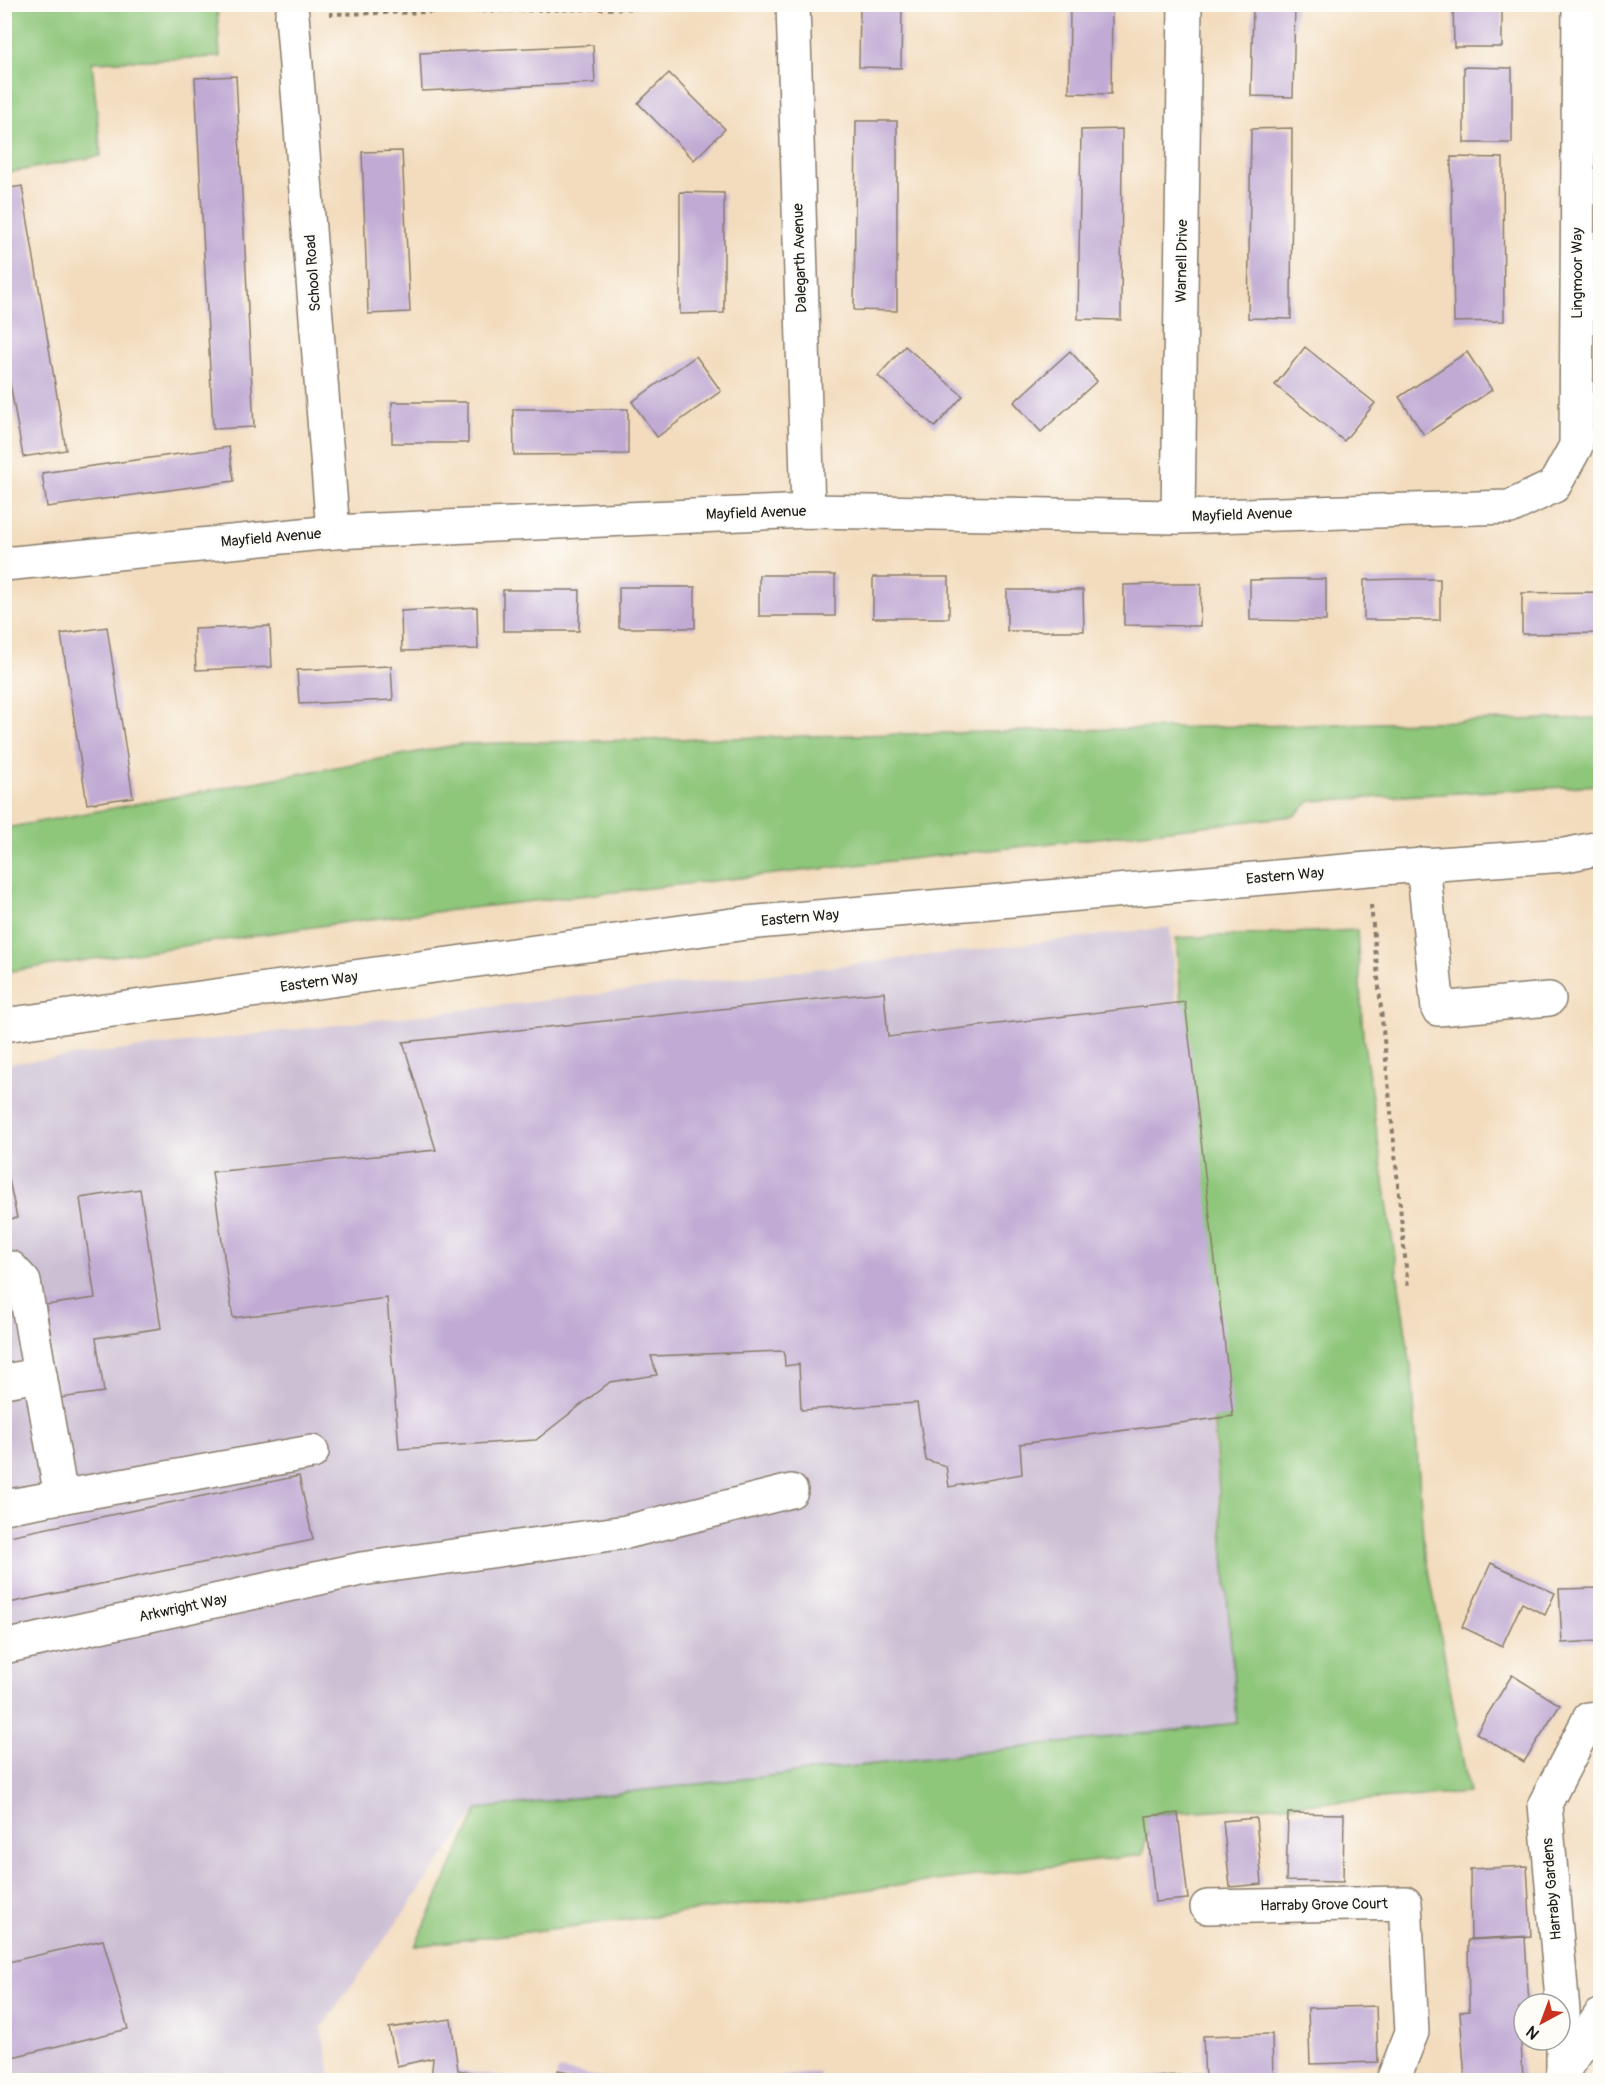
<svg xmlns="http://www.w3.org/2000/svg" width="1605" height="2085" font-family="Pangolin,sans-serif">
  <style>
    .industrial { fill: #ccbfd4 }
    .green { fill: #8ec67a; stroke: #55714b; stroke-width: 1.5 }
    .building { fill: #c1abd4 }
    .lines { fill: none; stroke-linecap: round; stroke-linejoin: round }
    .minor-casing { stroke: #887c6c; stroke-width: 36 }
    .path { stroke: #887c6c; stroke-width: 4; stroke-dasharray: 4.5 4.5; stroke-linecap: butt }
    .minor { stroke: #fff; stroke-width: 33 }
    .labels { text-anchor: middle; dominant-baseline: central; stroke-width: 4.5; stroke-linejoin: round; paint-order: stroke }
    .street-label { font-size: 15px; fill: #1c1c1c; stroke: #fdfcf7 }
  </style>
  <rect width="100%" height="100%" fill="#fdfcf7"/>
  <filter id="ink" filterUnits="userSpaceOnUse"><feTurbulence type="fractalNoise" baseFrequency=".0167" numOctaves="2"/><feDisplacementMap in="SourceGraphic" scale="12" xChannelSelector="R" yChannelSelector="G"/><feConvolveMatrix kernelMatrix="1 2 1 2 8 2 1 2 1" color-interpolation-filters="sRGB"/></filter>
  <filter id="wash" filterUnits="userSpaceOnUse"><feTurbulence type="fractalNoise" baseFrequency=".008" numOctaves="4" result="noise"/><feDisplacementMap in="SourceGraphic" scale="24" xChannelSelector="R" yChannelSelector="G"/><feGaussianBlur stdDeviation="1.35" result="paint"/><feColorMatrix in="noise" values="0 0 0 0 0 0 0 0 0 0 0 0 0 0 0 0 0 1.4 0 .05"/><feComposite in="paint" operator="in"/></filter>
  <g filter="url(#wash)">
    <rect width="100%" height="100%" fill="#f3dcbd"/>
    <path class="industrial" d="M1170,927l67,798 -759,84 -157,219 11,52h-327l-1,-1016z"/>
    <g class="green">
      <path d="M4,5h213l3,52 -128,5 9,94 -96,17z"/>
      <path d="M1600,718v67l-289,16 -17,15 -940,105 -349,51v-144l456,-84z"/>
      <path d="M1357,930l6,106 49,339 11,161 46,257 -316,21 -11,41 -727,91 63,-137 759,-86 -61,-785z"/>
    </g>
    <g id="blocks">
      <g class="building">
        <path d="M860,4h42l-1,64 -42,-1z"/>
        <path d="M1253,4h42l-2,93 -42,-1z"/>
        <path d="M1453,4h49v43h-48z"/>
        <path d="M1070,5h42l-1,89 -42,-1z"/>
        <path d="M593,45l2,38 -173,8 -2,-38z"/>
        <path d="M1464,67l48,1v75h-48z"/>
        <path d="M669,73l56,56 -31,31 -56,-57z"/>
        <path d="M236,76l18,351 -41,2 -18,-351z"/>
        <path d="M856,121h41v190l-43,-1z"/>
        <path d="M1292,128l-1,191 -43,-1 3,-189z"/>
        <path d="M1122,129l-1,191 -43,-1 3,-189z"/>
        <path d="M402,151l8,161 -42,2 -6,-162z"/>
        <path d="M1451,157l52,1 1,163 -50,1z"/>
        <path d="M22,186l44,264 -43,7 -19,-108v-160z"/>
        <path d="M680,192l44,1v120l-44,1z"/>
        <path d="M905,346l58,50 -28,31 -57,-51z"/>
        <path d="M1305,347l70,56 -31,38 -69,-56z"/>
        <path d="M1070,351l27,30 -56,51 -27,-30z"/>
        <path d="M1467,352l25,38 -68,45 -25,-38z"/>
        <path d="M696,356l25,35 -64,46 -25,-35z"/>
        <rect x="392" y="402" width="76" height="41"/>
        <path d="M513,409h115v45l-114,1z"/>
        <path d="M229,447l5,34 -187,26 -5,-34z"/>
        <rect x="759" y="575" width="76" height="41"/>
        <rect x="873" y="577" width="76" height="41"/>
        <path d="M1288,579h38v42l-76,-1v-40z"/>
        <path d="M1402,579h38v41h-76v-40z"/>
        <path d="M1162,584h39l-1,42 -76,-1v-40z"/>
        <rect x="619" y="587" width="76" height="41"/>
        <path d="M503,590h77l-1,41h-76z"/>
        <path d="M1007,590h76l1,41h-77z"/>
        <path d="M1600,592v41l-78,1v-41z"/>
        <path d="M477,607l1,42 -76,2 -1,-40z"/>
        <path d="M270,626l2,41 -76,3 -2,-41z"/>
        <path d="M107,627l26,170 -46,7 -26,-170z"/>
        <path d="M391,666l2,34 -94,4 -2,-34z"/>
        <path d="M884,992l4,45 297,-35 48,414 -213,28 2,30 -73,13 -3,-21 -20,-6 -9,-57 -116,7 -2,-46 -14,2 -1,-15 -133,5 6,19 -47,7 -74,58 -137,9 -12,-151 -154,20 -21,-146 224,-22 -33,-108z"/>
        <path d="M4,1156l13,62 -13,2z"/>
        <path d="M140,1189l21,139 -65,10 8,54 -44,6 -14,-93 49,-7 -15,-100z"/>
        <path d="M299,1476l14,64 -309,64v-67z"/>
        <path d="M1491,1563l64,30 -10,22 -23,-12 -20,43 -40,-19z"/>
        <path d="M1600,1588v53l-38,2 -3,-54z"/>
        <path d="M1512,1675l48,30 -36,57 -48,-29z"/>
        <path d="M1178,1813l10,86 -33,3 -9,-86z"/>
        <path d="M1288,1813l56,1 -1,68 -57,-1z"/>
        <path d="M1256,1818l6,66 -32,3 -7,-66z"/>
        <path d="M1527,1866l4,70 -60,3 -1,-70z"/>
        <path d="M1525,1937l4,67h-5v4h-5l4,70 -58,2 -5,-68 9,-1 -1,-71z"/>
        <path d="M103,1940l25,89 -124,30v-96z"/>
        <path d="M1376,2006l2,56 -68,2 -2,-56z"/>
        <path d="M451,2019l7,51 58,10h-85l2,-22 -36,8 -8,-38z"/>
        <path d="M1272,2034l1,46h-68l-2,-44z"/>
        <path d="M558,2070l54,9v1h-56z"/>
        <path d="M819,2072l1,8h-57v-1z"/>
        <path d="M1199,2074l1,6h-57v-3z"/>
        <path d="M1124,2076l1,4h-55v-1z"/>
      </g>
    </g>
  </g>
  <g filter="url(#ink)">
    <use href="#blocks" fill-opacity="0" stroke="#887c6c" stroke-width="1.5"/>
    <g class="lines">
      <defs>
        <g id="minor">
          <path d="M793,4l15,507"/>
          <path d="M292,15l41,517"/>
          <path d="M1178,517l7,-513"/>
          <path d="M4,564l329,-32 475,-21 370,6 332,-10 44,-21 22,-40 3,-442"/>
          <path d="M1423,864l15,145 111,-10"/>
          <path d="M4,1025l743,-102 621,-54 197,-14 35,-7"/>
          <path d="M4,1269l7,-1 13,14 37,215"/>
          <path d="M4,1381l36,-6"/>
          <path d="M4,1507l308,-55"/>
          <path d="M4,1647l357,-78 265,-37 165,-41"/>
          <path d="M1207,1907l198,-4 7,129 -19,48"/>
          <path d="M1563,2071l37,-55"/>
          <path d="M1563,2080v-69l-18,-207 44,-85 11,-1"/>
        </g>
      </defs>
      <use href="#minor" class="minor-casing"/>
      <g class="path">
        <path d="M329,14l427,-8"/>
        <path d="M1371,905l37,383"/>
      </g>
      <use href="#minor" class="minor"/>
    </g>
  </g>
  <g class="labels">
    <g class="street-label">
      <text transform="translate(800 258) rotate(-92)">Dalegarth Avenue</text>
      <text transform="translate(1182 261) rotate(-89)">Warnell Drive</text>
      <text transform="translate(313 273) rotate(-94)">School Road</text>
      <text transform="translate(1577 273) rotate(-90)">Lingmoor Way</text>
      <text transform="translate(756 513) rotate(-2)">Mayfield Avenue</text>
      <text transform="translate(1242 515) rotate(-2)">Mayfield Avenue</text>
      <text transform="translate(271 538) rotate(-5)">Mayfield Avenue</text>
      <text transform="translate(1285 876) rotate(-5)">Eastern Way</text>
      <text transform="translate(800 918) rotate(-5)">Eastern Way</text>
      <text transform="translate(319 982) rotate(-8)">Eastern Way</text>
      <text transform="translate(183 1608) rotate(-12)">Arkwright Way</text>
      <text transform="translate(1552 1889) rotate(-95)">Harraby Gardens</text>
      <text transform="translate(1324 1905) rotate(-1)">Harraby Grove Court</text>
    </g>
  </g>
  <rect width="1605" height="2085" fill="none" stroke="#fdfcf7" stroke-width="24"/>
  <g transform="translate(1542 2022) rotate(221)"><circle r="28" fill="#fdfcf7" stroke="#a3a29f" stroke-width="1.5"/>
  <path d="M0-4.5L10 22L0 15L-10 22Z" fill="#c8321e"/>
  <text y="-9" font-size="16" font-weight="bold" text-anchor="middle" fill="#1c1c1c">N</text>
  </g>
</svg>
